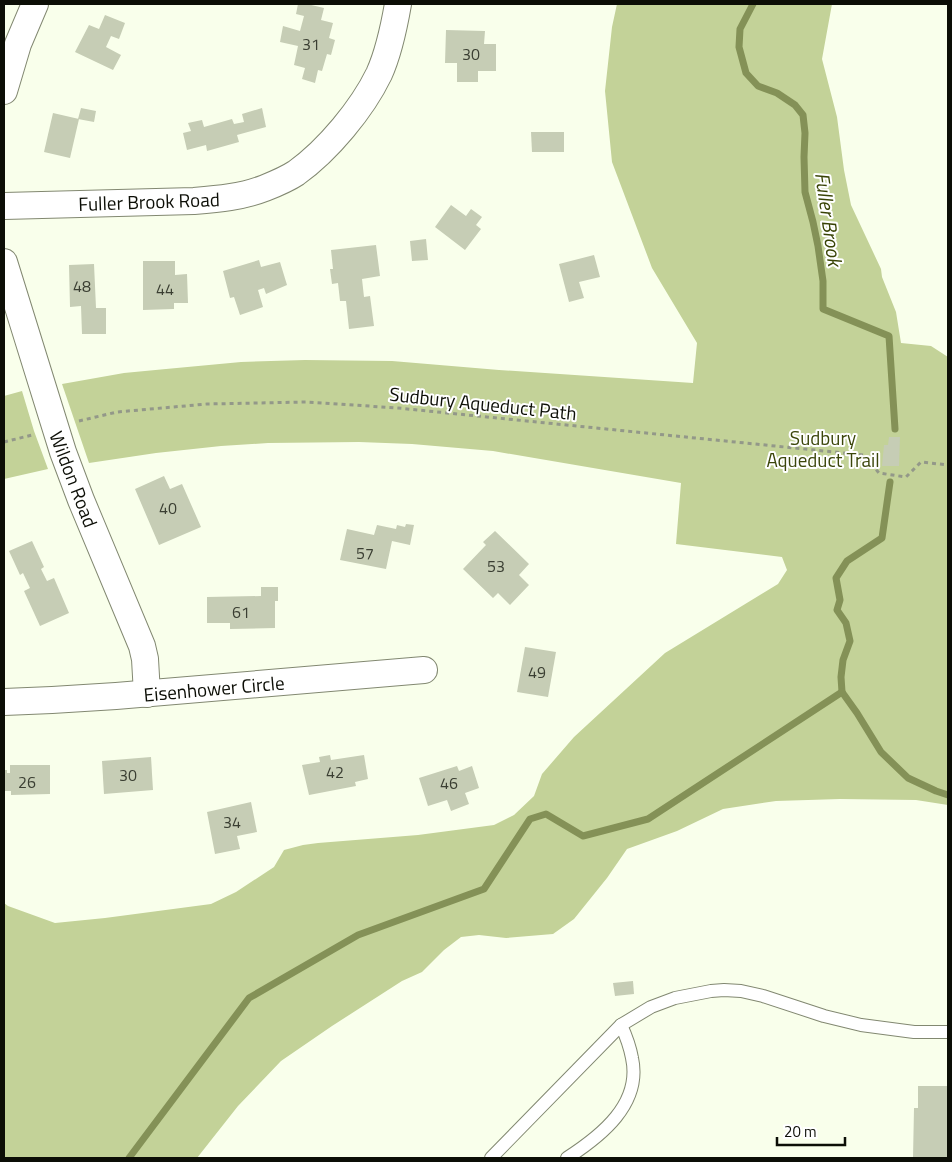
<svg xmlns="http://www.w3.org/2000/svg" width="952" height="1162" font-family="'Titillium Web',sans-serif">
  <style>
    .green { fill: #c3d298 }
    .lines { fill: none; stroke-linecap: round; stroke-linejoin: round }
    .stream { stroke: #849157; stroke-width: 7 }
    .building { fill: #c6cdb5 }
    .lane-casing { stroke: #828871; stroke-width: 14 }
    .street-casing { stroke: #828871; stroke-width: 28 }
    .path { stroke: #939889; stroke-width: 3; stroke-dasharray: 4 4; stroke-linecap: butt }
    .lane { stroke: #fff; stroke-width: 12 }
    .street { stroke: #fff; stroke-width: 26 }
    .labels { text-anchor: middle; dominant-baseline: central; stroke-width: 4; stroke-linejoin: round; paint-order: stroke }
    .number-label { font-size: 16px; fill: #3a3e32 }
    .street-label { font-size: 19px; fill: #0c0e06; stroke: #fff }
    .park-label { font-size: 19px; fill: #3b460a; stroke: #fff }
    .water-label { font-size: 20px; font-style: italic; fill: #384305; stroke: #fff }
  </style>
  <rect width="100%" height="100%" fill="#f9ffeb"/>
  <g class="green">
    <path d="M617,4h215l-10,55 15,58 7,53 7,35 30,64 1,8 14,35 5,31 30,3 17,11v448l-32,-5 -76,-1 -64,2 -53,8 -46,22 -50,18 -20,29 -33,41 -21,15 -47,4 -27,-3 -18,2 -17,13 -22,22 -20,9 -70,45 -51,35 -43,45 -41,52h-193v-255l4,3 47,17 50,-5 106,-14 25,-12 38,-25 10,-17 19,-5 15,-2 100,-8 76,-10 20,-10 20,-19 8,-22 32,-37 91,-84 113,-69 9,-14 -5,-13 -106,-13 5,-61 -188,-32 -81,-7 -53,-2 -91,1 -47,3 -65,7 -67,10 -27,-79 62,-11 42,-4 75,-7 64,-2 87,1 107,9 194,13 4,-40 -45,-75 -40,-106 -7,-71 7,-64z"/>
    <path d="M22,391l12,40 14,38 -44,10v-83z"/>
  </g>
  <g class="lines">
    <g class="stream">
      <path d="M753,4l-13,25 -1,18 7,26 12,13 19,7 18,12 8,10 2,18 -1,24 1,35 8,30 5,24 5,35v28l66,27 6,93"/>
      <path d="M890,482l-8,56 -35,23 -11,17 4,22 -3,10 9,13 4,18 -7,19 -2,17 1,15 15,21 24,39 27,26 28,13 12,4"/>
      <path d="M129,1158l120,-160 109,-63 126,-46 46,-70 16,-5 37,22 65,-17 194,-127"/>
    </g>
  </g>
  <g class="building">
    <path d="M298,4h9l17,4 -3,12 12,3 -4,15 6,2 -4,15 -4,-1 -5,17 -4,-1 -3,13 -13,-4 3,-11 -11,-3 4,-19 -18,-4 3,-16 17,5 4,-15 -8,-2z"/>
    <path d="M105,15l20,8 -6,16 -8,-3 -5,11 15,8 -8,15 -38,-18 14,-27 10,4z"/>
    <path d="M446,30l39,1 -1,13h12v27h-18v11h-21v-19h-12z"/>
    <path d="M81,108l15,3 -2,11 -16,-3z"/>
    <path d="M262,108l4,19 -29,8 2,7 -32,9 -1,-6 -19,5 -4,-17 8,-2 -3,-8 14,-3 2,7 28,-8 2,5 10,-2 -2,-8z"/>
    <path d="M53,113l26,6 -9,39 -26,-6z"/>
    <path d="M531,132h33v20h-32z"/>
    <path d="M451,205l15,11 5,-7 11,8 -6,8 5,4 -16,21 -30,-23z"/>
    <path d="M426,239l2,21 -16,1 -2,-20z"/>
    <path d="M376,245l4,31 -18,3 2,18 6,-1 4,30 -25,3 -3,-28h-6l-2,-18 -6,1 -2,-15h3l-2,-19z"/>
    <path d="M594,255l6,22 -21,5 5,16 -15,4 -10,-38z"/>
    <path d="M259,260l2,7 19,-5 7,23 -21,9 -2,-6 -6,2 5,17 -23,8 -6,-18 -4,1 -7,-27z"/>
    <path d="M143,261h32v14l12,-1 1,29h-14v6l-31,1z"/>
    <path d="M94,264l2,44h10v26h-24l-1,-28 -11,1 -1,-42z"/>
    <path d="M889,437h11l-1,29h-17l2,-21h4z"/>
    <path d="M164,476l6,13 12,-5 19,43 -42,18 -24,-56z"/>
    <path d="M406,524l8,1 -4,20 -18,-4 -6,28 -46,-9 7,-31 27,6 3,-10 19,4 1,-4 8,2z"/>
    <path d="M495,531l34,33 -10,11 10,10 -19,20 -12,-12 -5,5 -30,-29 23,-24 -3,-3z"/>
    <path d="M32,541l12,26 -3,2 6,12 7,-3 15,35 -29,13 -16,-35 6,-3 -7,-15 -3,2 -11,-24z"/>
    <path d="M261,587h17v14h-3v27l-45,1v-6h-23v-26l54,-1z"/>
    <path d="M525,647l31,5 -8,45 -31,-5z"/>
    <path d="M330,755l1,5 33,-5 4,24 -13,3 1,4 -47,9 -7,-30 18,-3 -1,-5z"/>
    <path d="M151,757l2,33 -49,4 -2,-33z"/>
    <path d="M10,765h40v29l-39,1v-4h-7v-21h3v3h3z"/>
    <path d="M457,766l2,5 13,-5 7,22 -14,5 4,11 -18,7 -4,-11 -19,6 -9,-28z"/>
    <path d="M251,802l6,30 -20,4 3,13 -25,5 -8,-42z"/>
    <path d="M633,981l1,13 -19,2 -2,-13z"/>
    <path d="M918,1086h30v72h-35l1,-50h4z"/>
  </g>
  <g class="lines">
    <defs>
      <g id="lane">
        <path d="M491,1158l130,-133 30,-18 24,-9 36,-7 13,-1 17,1 22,5 61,20 37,9 53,7h34"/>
        <path d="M567,1158c34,-22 75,-54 65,-100 -2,-11 -6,-22 -11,-33"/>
      </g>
      <g id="street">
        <path d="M4,91l14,-47 17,-40"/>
        <path d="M4,206l190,-5c24,-2 48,-4 71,-13 10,-4 22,-9 31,-15 32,-23 66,-64 83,-99 10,-22 15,-47 19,-70"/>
        <path d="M4,262l59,190 18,48 61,146 3,13 2,35"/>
        <path d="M4,702l48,-2 64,-4 308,-26"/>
      </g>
    </defs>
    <use href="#lane" class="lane-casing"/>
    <use href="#street" class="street-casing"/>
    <g class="path">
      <path d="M79,421l38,-9 90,-8 100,-2 91,6 466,47 15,18 27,4 15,-15 27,3"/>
      <path d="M4,442l28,-7"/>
    </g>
    <use href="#lane" class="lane"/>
    <use href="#street" class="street"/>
  </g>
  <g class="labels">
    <g class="number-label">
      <text x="311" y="44">31</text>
      <text x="471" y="54">30</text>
      <text x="82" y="286">48</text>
      <text x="165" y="289">44</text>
      <text x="168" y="508">40</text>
      <text x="365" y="553">57</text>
      <text x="496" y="566">53</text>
      <text x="241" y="612">61</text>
      <text x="537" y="672">49</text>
      <text x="335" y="772">42</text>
      <text x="128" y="775">30</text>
      <text x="27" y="782">26</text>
      <text x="449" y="783">46</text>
      <text x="232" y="822">34</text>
    </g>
    <g class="street-label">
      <text transform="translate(149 201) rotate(-2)">Fuller Brook Road</text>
      <text transform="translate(483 403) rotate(6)">Sudbury Aqueduct Path</text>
      <text transform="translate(74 479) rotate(69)">Wildon Road</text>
      <text transform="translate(214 688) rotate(-5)">Eisenhower Circle</text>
    </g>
    <g class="park-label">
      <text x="823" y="437">Sudbury<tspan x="823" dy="22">Aqueduct Trail</tspan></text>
    </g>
    <g class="water-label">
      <text transform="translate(829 219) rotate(82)">Fuller Brook</text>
    </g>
  </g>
  <rect width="952" height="1162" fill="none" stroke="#0c0e06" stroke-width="10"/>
  <path d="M777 1137v8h68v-8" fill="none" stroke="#0c0e06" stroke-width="2.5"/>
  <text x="784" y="1137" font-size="15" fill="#0c0e06" stroke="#ffffff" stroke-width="4" paint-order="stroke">20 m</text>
</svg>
